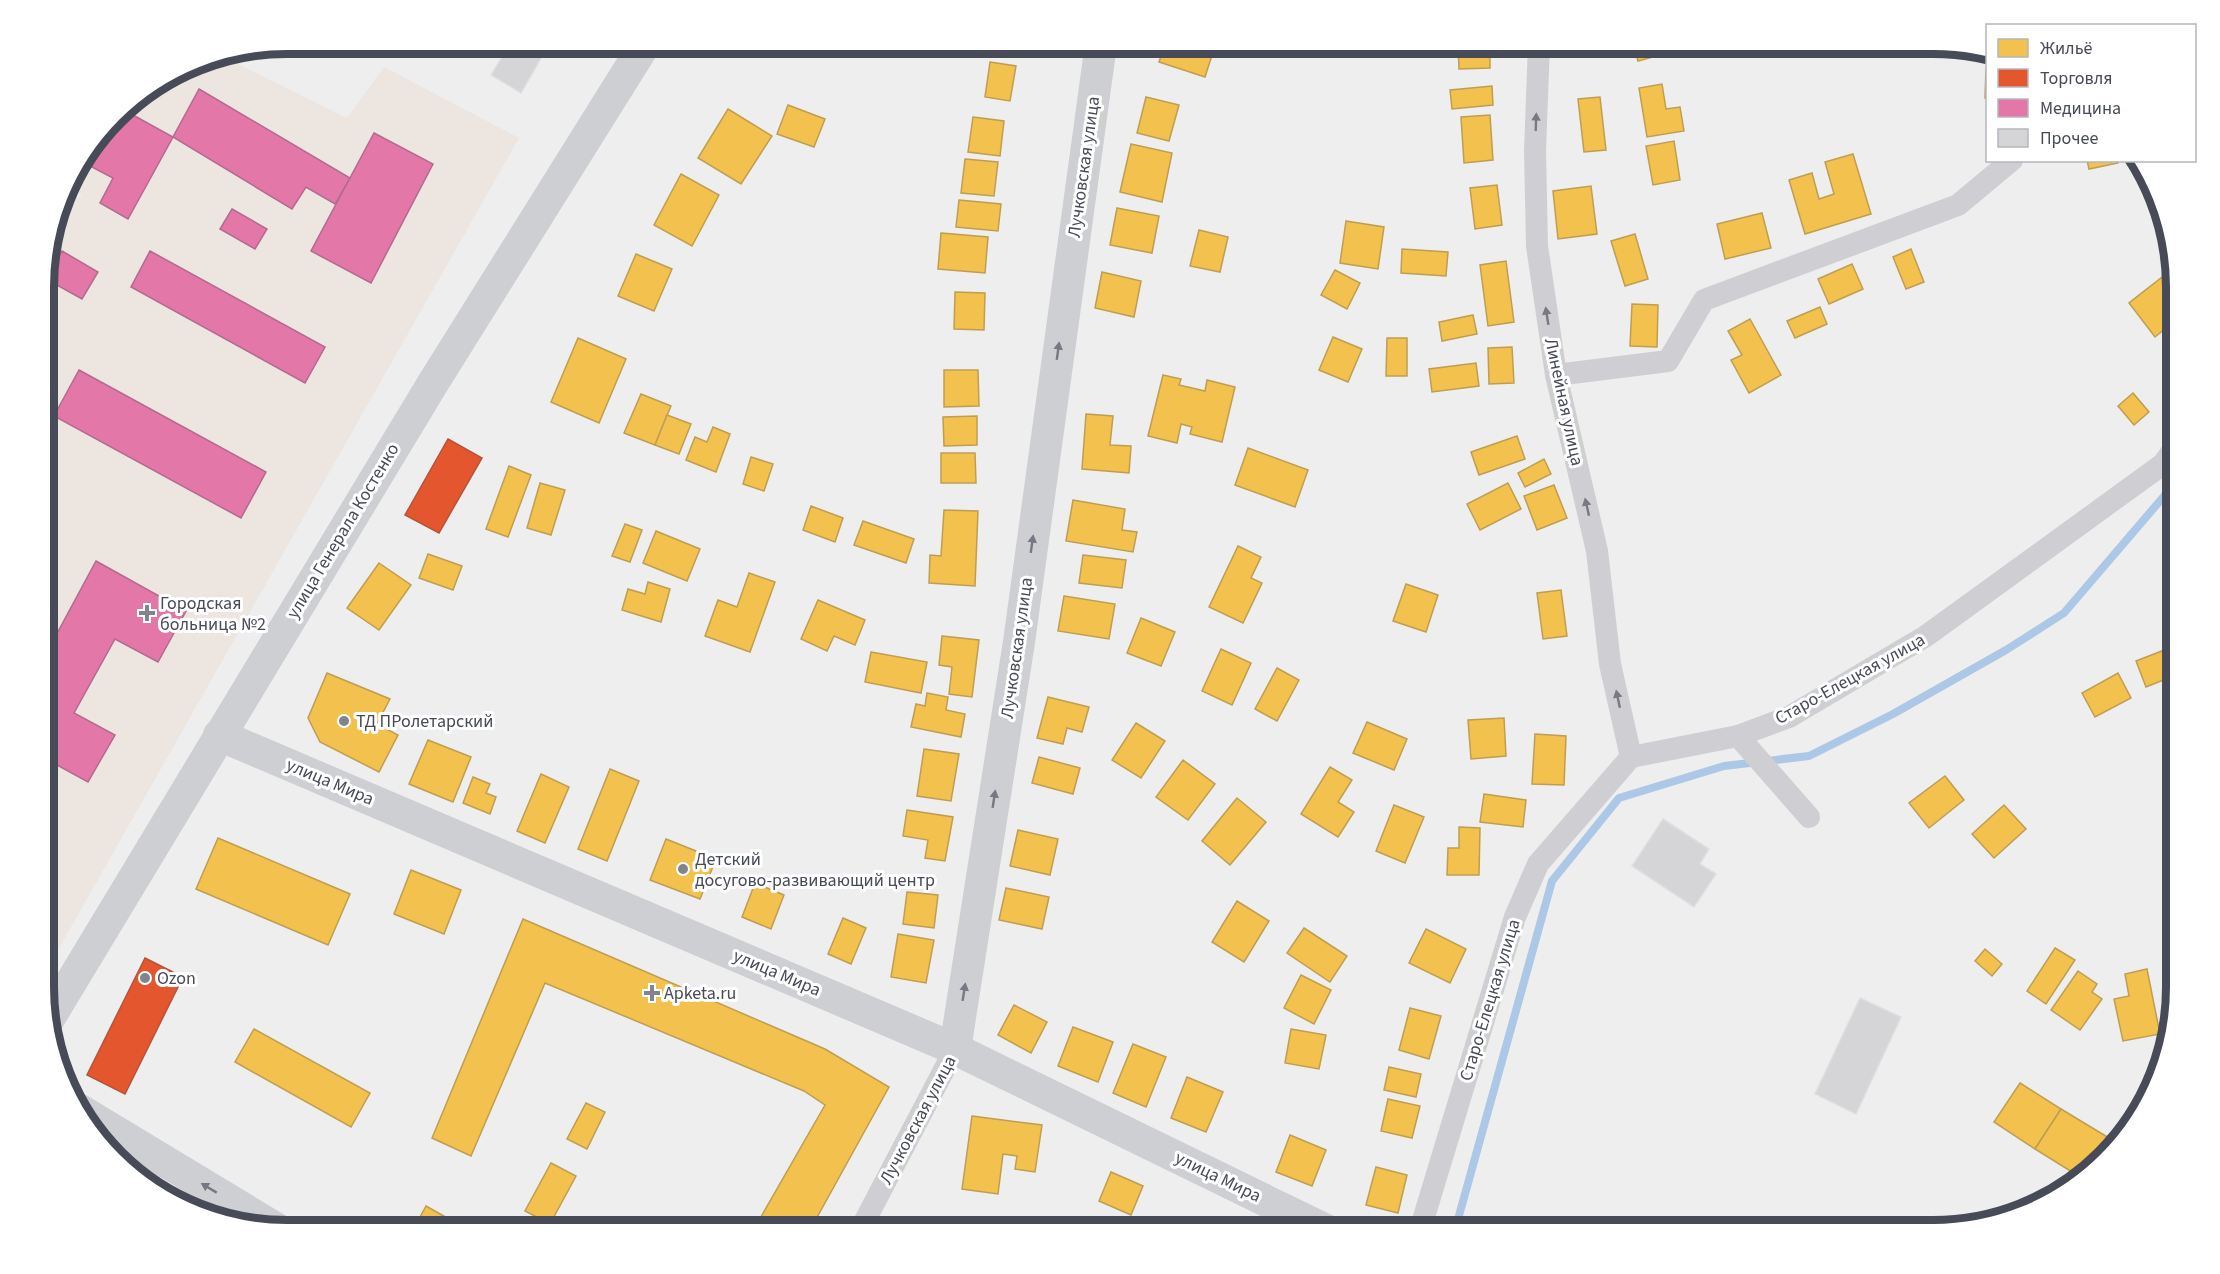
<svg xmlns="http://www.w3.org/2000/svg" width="2220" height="1274" font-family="'Source Sans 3',sans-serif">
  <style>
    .medical { fill: #ede5df }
    .homes { fill: #f2c14e; stroke: #bf9e51; stroke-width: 1.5 }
    .shops { fill: #e4572e; stroke: #b5533b; stroke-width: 1.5 }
    .health { fill: #e377a8; stroke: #b46a90; stroke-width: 1.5 }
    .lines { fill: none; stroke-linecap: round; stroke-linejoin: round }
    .stream { stroke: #acc8e6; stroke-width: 8 }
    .building { fill: #d5d5d7; stroke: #dfdfe1; stroke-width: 1.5 }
    .street { stroke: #cfcfd3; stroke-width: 22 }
    .secondary { stroke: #cecfd3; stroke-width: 32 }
    .oneway { fill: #777983 }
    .oneway2 { fill: #767983 }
    .poi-dot { fill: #81848c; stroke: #fff; stroke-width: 2 }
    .labels { text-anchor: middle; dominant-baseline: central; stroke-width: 6; stroke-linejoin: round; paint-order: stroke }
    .street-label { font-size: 18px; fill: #474b58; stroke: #fff }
    .poi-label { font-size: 18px; fill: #474b58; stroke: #fff; text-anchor: start }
    .rim { fill: none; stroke: #474b58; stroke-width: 8 }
  </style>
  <rect width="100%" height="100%" fill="#eee"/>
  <path class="medical" d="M222,56l125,62 37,-51 135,71 -473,833v-715l13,-43 23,-18 -15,-9 2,-7 57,-75 68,-42z"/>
  <g class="homes">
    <path d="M991,44h28l-1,11 -28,-3z"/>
    <path d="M1165,44h33l16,5 -9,28 -46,-15z"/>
    <path d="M1458,44h32v24l-31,1z"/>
    <path d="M1633,44h31l3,9 -29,8z"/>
    <path d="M1973,49l15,2v8l-14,1z"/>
    <path d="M990,62l26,4 -6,35 -25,-4z"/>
    <path d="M1986,69h2v29h-3z"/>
    <path d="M1662,84l4,25 14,-2 4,24 -37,6 -8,-49z"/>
    <path d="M1492,86l1,19 -41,4 -2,-19z"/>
    <path d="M1146,97l33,8 -10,36 -32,-8z"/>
    <path d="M1600,97l6,53 -22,2 -6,-53z"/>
    <path d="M788,105l37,14 -11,28 -37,-13z"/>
    <path d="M728,109l44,27 -31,48 -43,-26z"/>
    <path d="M1490,115l3,45 -29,3 -3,-46z"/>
    <path d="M973,117l31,4 -4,35 -32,-4z"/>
    <path d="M1674,141l6,39 -27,5 -7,-39z"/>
    <path d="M1131,144l41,9 -10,49 -42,-10z"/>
    <path d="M1853,154l18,60 -66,20 -16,-54 23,-7 7,26 15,-5 -9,-32z"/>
    <path d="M965,159l33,3 -4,34 -33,-3z"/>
    <path d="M2087,160h30l1,3 -29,6z"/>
    <path d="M681,174l38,21 -27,51 -38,-21z"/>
    <path d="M1497,185l5,40 -27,4 -5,-41z"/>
    <path d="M1591,186l6,48 -39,5 -5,-48z"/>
    <path d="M959,200l42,4 -3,27 -42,-4z"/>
    <path d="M1117,208l42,8 -7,37 -42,-8z"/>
    <path d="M1762,213l9,35 -46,11 -8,-35z"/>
    <path d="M1346,221l38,6 -6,42 -38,-6z"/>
    <path d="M1199,230l29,7 -8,35 -30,-6z"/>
    <path d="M941,233l47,4 -3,36 -47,-4z"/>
    <path d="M1635,234l13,45 -23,7 -14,-45z"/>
    <path d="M1402,249l46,3 -2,24 -45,-3z"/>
    <path d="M1911,249l13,33 -18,7 -13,-32z"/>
    <path d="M636,254l36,15 -18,42 -36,-15z"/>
    <path d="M1506,261l8,61 -26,4 -8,-61z"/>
    <path d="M1852,264l11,25 -34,15 -11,-25z"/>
    <path d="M1335,270l25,13 -13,26 -26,-14z"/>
    <path d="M1102,272l39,9 -7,36 -39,-9z"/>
    <path d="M2166,274l10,12v34l-21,17 -26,-34z"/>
    <path d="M955,292l30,1 -1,37 -30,-1z"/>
    <path d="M1632,304l26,1 -1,42 -27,-1z"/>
    <path d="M1820,307l7,17 -32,14 -8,-17z"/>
    <path d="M1473,315l4,19 -35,7 -3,-19z"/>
    <path d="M1750,319l31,56 -32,18 -18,-33 11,-5 -14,-24z"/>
    <path d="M1333,337l29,12 -14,33 -29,-12z"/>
    <path d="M578,338l48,21 -27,64 -48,-21z"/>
    <path d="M1387,338h20v38h-21z"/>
    <path d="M1512,347l2,36 -25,1 -1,-36z"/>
    <path d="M1476,363l3,23 -47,6 -3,-23z"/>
    <path d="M944,370h34l1,36 -35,1z"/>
    <path d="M1163,375l18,4 -2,6 26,6 2,-11 28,7 -13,55 -32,-8 2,-7 -11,-3 -4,19 -29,-7z"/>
    <path d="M2133,393l16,19 -15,13 -16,-19z"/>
    <path d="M641,394l30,12 -16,39 -31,-12z"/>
    <path d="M1086,414l27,2 -3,29 21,1 -2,27 -47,-4z"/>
    <path d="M667,415l24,9 -12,30 -24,-9z"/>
    <path d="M977,416v29l-33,1 -1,-29z"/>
    <path d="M713,427l17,7 -14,38 -30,-12 9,-23 12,5z"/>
    <path d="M1517,436l8,23 -46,16 -8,-23z"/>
    <path d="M1248,448l60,22 -13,37 -60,-22z"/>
    <path d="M941,453h34l1,30h-35z"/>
    <path d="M751,457l22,7 -9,27 -21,-7z"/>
    <path d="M1544,459l7,15 -26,13 -7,-14z"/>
    <path d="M509,466l22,9 -23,62 -22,-8z"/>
    <path d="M540,483l25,7 -14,45 -24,-7z"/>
    <path d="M1508,483l13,26 -41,21 -13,-26z"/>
    <path d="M1554,485l13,33 -30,12 -13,-34z"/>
    <path d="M1073,500l52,9 -3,21 15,2 -4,20 -67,-11z"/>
    <path d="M811,506l32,12 -8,24 -32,-12z"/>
    <path d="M944,510l34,1 -3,75 -46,-3 1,-28 11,1z"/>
    <path d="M863,521l51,18 -8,24 -52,-18z"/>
    <path d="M625,524l17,6 -12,32 -18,-6z"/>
    <path d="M656,531l44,18 -13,32 -44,-18z"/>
    <path d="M1238,546l23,11 -10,21 11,5 -19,40 -34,-16z"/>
    <path d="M428,554l34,12 -9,24 -34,-12z"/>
    <path d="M1083,555l43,5 -4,28 -43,-5z"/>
    <path d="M379,563l32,22 -32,45 -32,-22z"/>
    <path d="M749,573l26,9 -25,70 -45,-16 13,-36 19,7z"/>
    <path d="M2176,575v21l-10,-7z"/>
    <path d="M648,582l22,7 -9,33 -39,-12 6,-21 17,5z"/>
    <path d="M1406,584l32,11 -12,37 -33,-11z"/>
    <path d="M1561,590l6,46 -24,3 -6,-46z"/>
    <path d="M1064,596l51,8 -6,35 -51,-8z"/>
    <path d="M818,600l47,20 -10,25 -21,-9 -7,15 -26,-12z"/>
    <path d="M1141,618l34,14 -14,34 -34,-13z"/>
    <path d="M942,636l37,4 -7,57 -23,-3 3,-27 -13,-2z"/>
    <path d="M2172,647l4,10v18l-30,12 -10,-26z"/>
    <path d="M1221,649l30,14 -19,42 -30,-14z"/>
    <path d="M871,652l56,10 -6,31 -56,-11z"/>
    <path d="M1277,668l22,12 -22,41 -22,-12z"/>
    <path d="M327,673l63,26 -13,25 21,11 -19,37 -59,-30 -12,-24z"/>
    <path d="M2118,673l13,25 -36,19 -13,-24z"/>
    <path d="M927,693l21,4 -2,13 19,4 -4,23 -50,-10 5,-23 9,2z"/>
    <path d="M1048,697l41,10 -7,25 -15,-4 -4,16 -26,-6z"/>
    <path d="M1504,718l2,38 -35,3 -3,-39z"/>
    <path d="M1367,722l40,17 -13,31 -41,-17z"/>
    <path d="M1136,723l29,18 -24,37 -29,-18z"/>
    <path d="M1535,734l31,2 -2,49 -32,-1z"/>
    <path d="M428,740l43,17 -18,45 -44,-18z"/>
    <path d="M924,749l35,5 -8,47 -34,-5z"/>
    <path d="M1039,757l41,11 -7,26 -41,-11z"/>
    <path d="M1183,760l32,24 -27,36 -32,-23z"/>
    <path d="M1330,767l22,13 -14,22 16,10 -16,25 -37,-23z"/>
    <path d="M610,769l29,12 -32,80 -29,-12z"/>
    <path d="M541,774l28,13 -24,56 -28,-12z"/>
    <path d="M1945,776l19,24 -35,28 -20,-25z"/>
    <path d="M473,777l17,7 -4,9 10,4 -6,17 -27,-11z"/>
    <path d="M1484,794l42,6 -3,27 -43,-5z"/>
    <path d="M1237,798l29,24 -36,43 -28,-24z"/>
    <path d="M1394,805l30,12 -19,46 -29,-12z"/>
    <path d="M2004,805l22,24 -32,29 -22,-24z"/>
    <path d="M907,810l46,7 -8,44 -20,-3 3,-18 -25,-4z"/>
    <path d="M1459,827l21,1 -1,47h-32l1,-27h11z"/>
    <path d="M1018,830l40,9 -8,36 -40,-9z"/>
    <path d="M218,838l132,56 -22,51 -132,-56z"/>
    <path d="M666,839l50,20 -16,40 -50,-19z"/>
    <path d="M411,870l50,20 -17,44 -50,-20z"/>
    <path d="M755,883l29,12 -13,34 -29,-12z"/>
    <path d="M1006,888l43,9 -7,32 -43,-9z"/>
    <path d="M907,892l31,3 -4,33 -31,-4z"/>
    <path d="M1237,901l32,20 -25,41 -32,-20z"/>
    <path d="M2176,916v18l-5,-16z"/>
    <path d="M843,918l23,10 -15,36 -23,-10z"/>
    <path d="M523,919l302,130 64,38 -79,143h-53l-3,-1 71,-124 -21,-14 -259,-108 -74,173 -39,-18z"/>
    <path d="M1304,928l43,28 -17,26 -43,-29z"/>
    <path d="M1426,929l40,20 -16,34 -41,-20z"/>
    <path d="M898,934l36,6 -8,43 -35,-6z"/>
    <path d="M2055,948l20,12 -29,44 -19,-13z"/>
    <path d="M1985,949l17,15 -10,12 -17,-15z"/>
    <path d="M2147,969l13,65 -37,7 -9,-42 15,-3 -4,-22z"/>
    <path d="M2078,971l19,13 -5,8 10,7 -22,31 -29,-20z"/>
    <path d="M1301,975l30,15 -17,34 -30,-16z"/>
    <path d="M2176,999v3l-6,21 -5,-21z"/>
    <path d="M1014,1005l33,17 -16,31 -33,-18z"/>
    <path d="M1410,1008l31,8 -12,43 -30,-9z"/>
    <path d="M1073,1027l40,15 -15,40 -40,-16z"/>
    <path d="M254,1029l116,64 -19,34 -116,-65z"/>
    <path d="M1291,1029l35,6 -7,34 -34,-6z"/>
    <path d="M1133,1044l33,13 -20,50 -33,-14z"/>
    <path d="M1389,1067l32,7 -5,23 -32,-7z"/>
    <path d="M1187,1077l36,15 -17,40 -35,-14z"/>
    <path d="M2020,1083l41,26 -26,40 -41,-27z"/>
    <path d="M1388,1099l32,7 -8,32 -31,-7z"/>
    <path d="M586,1103l19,9 -18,37 -20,-10z"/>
    <path d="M2061,1109l53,32 -34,36 -45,-28z"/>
    <path d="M972,1116l70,9 -7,47 -20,-3 2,-13 -14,-2 -5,40 -36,-5z"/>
    <path d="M1290,1135l36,15 -14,36 -36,-14z"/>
    <path d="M551,1163l25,13 -26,48 -25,-13z"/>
    <path d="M1376,1167l31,8 -9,38 -32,-8z"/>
    <path d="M1111,1172l32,14 -12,29 -32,-14z"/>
    <path d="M426,1206l32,18 -4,6h-57l4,-7 12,7z"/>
  </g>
  <g class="shops">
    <path d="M448,439l34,19 -43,75 -34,-18z"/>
    <path d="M145,958l38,19 -58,117 -38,-19z"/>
  </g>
  <g class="health">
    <path d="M199,89l151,89 -15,26 -29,-17 -14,22 -119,-72z"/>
    <path d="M122,109l51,28 -45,82 -28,-16 13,-25 -25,-13 22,-39z"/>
    <path d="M374,133l59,31 -62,119 -60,-32z"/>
    <path d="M232,209l35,20 -12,20 -35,-20z"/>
    <path d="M62,251l36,21 -16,27 -36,-20z"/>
    <path d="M150,251l175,96 -20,36 -174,-96z"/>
    <path d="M79,370l187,102 -25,46 -187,-102z"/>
    <path d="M96,561l90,50 -28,51 -43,-23 -41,74 41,22 -27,47 -42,-23v-105z"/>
  </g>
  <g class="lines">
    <path class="stream" d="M1455,1230l97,-349 67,-83 105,-32 85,-10 84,-42 113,-64 58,-37 101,-118 11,-30"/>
  </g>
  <g class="building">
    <path d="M510,44h35l3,2 -27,47 -30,-18z"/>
    <path d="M1663,819l46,30 -9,15 16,10 -22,33 -62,-41z"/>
    <path d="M1860,998l41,19 -45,97 -41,-20z"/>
  </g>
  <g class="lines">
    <g class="street">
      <path d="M1539,44l-4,107 2,95 19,129 41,176 13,113 21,93"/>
      <path d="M1556,375l112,-14 36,-61 254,-95 54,-45"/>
      <path d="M1738,736l71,81"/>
      <path d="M860,1230l95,-181"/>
      <path d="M1420,1230l95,-313 23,-53 93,-107 107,-21 51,-19 137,-81 237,-172 13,-18"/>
    </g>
    <g class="secondary">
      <path d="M219,735l736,314 371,181"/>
      <path d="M47,1022l386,-639 212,-339"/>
      <path d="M955,1049l64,-407 82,-598"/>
      <path d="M80,1110l197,119"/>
    </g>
  </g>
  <defs><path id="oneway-solid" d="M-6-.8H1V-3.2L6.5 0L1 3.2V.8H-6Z" transform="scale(1.5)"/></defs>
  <g class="oneway">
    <use href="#oneway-solid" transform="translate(1536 122) rotate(-88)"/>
    <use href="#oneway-solid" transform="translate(1547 316) rotate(-99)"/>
    <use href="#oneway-solid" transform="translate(1587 507) rotate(-103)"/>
    <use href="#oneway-solid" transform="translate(1618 699) rotate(-102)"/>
  </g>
  <g class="oneway2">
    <use href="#oneway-solid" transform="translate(1058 351) rotate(-82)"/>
    <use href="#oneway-solid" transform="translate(1032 544) rotate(-82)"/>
    <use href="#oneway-solid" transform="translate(994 799) rotate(-81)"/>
    <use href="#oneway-solid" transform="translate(964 992) rotate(-81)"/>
    <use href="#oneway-solid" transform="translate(209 1188) rotate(-149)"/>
  </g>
  <g class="poi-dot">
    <path d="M144 604h6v6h6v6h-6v6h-6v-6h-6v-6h6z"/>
    <circle cx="344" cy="721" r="6"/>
    <circle cx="683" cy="869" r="6"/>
    <circle cx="145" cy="978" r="6"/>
    <path d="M649 984h6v6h6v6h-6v6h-6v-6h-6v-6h6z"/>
  </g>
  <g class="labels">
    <g class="street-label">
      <text transform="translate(1084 167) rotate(-82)">Лучковская улица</text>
      <text transform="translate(1564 402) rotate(78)">Линейная улица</text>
      <text transform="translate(343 531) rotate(-59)">улица Генерала Костенко</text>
      <text transform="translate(1017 648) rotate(-82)">Лучковская улица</text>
      <text transform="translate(1850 679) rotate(-29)">Старо-Елецкая улица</text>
      <text transform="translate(330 782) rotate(23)">улица Мира</text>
      <text transform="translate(777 973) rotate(23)">улица Мира</text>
      <text transform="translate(1490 1000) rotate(-73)">Старо-Елецкая улица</text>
      <text transform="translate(918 1120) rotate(-62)">Лучковская улица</text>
      <text transform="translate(1218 1177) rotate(26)">улица Мира</text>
    </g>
    <g class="poi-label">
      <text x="160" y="603">Городская<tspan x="160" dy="21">больница №2</tspan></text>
      <text x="356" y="721">ТД ПРолетарский</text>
      <text x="695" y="859">Детский<tspan x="695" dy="21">досугово-развивающий центр</tspan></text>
      <text x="157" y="978">Ozon</text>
      <text x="664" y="993">Apketa.ru</text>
    </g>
  </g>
  <path d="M0 0H2220V1274H0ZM287 54H1933A233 233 0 0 1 2166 287V987A233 233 0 0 1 1933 1220H287A233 233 0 0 1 54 987V287A233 233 0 0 1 287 54Z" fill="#fff" fill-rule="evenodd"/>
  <path class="rim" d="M287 54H1933A233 233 0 0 1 2166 287V987A233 233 0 0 1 1933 1220H287A233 233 0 0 1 54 987V287A233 233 0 0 1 287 54Z"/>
  <rect x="1986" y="24" width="210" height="138" fill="#ffffff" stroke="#b5b7bc" stroke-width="1.5"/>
  <rect x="1998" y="39" width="30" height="18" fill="#f2c14e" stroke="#b5b7bc" stroke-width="1.5"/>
  <text x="2040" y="54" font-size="18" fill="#474b58">Жильё</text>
  <rect x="1998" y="69" width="30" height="18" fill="#e4572e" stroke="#b5b7bc" stroke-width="1.5"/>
  <text x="2040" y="84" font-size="18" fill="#474b58">Торговля</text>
  <rect x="1998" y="99" width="30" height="18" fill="#e377a8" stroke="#b5b7bc" stroke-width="1.5"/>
  <text x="2040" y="114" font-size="18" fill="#474b58">Медицина</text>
  <rect x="1998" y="129" width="30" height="18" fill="#d5d5d7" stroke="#b5b7bc" stroke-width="1.5"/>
  <text x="2040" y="144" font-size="18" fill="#474b58">Прочее</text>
</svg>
